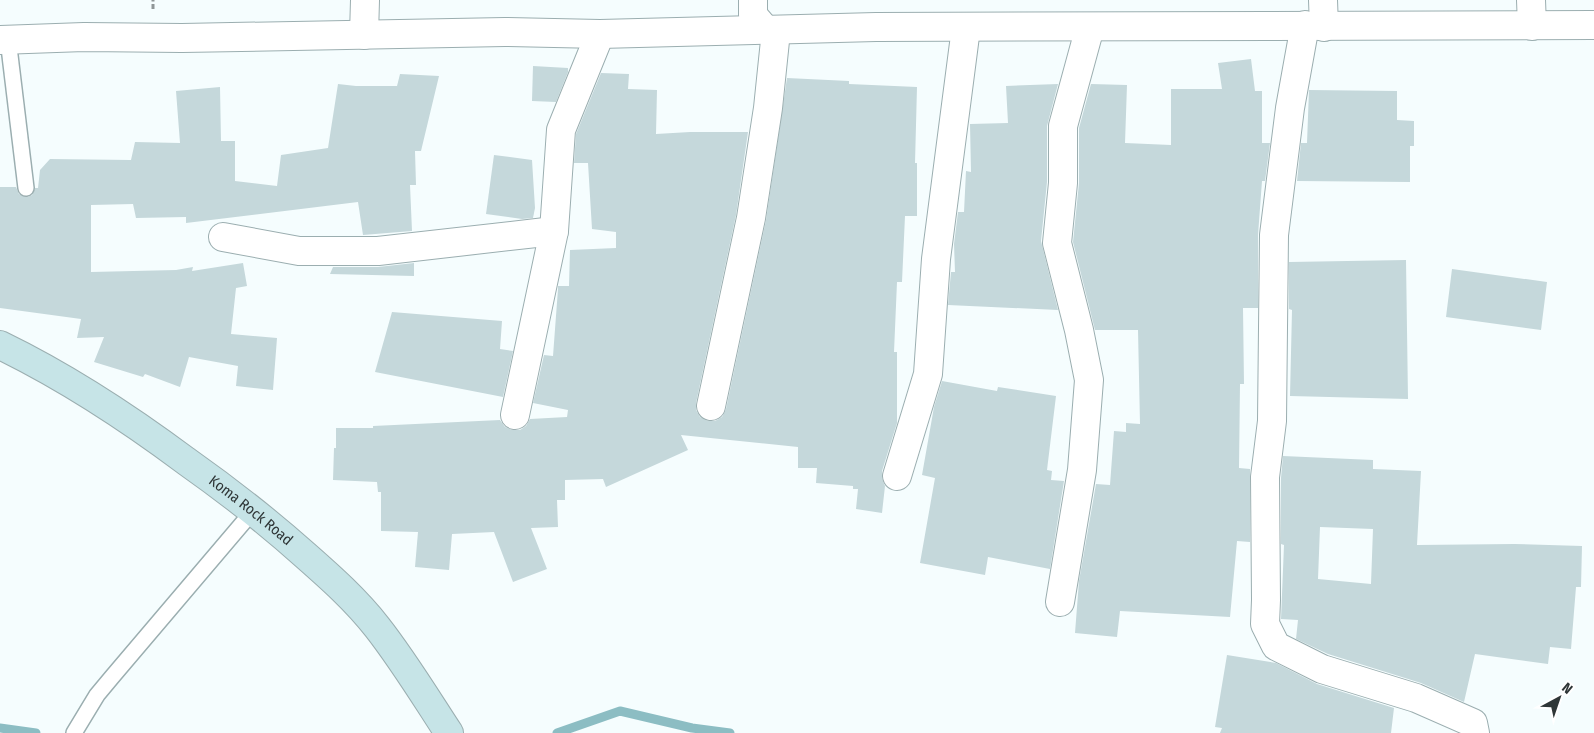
<svg xmlns="http://www.w3.org/2000/svg" width="1594" height="733" font-family="'Fira Sans Condensed',sans-serif">
  <style>
    .lines { fill: none; stroke-linecap: round; stroke-linejoin: round }
    .stream { stroke: #8cbdc3; stroke-width: 9 }
    .building { fill: #c5d8db; fill-rule: evenodd }
    .service-casing { stroke: #9baeb0; stroke-width: 18 }
    .minor-casing { stroke: #9baeb0; stroke-width: 30 }
    .secondary-casing { stroke: #9baeb0; stroke-width: 30 }
    .path { stroke: #8f9697; stroke-width: 3; stroke-dasharray: 5 2.5; stroke-linecap: butt }
    .service { stroke: #fff; stroke-width: 15 }
    .minor { stroke: #fff; stroke-width: 28 }
    .secondary { stroke: #c6e4e7; stroke-width: 28 }
    .labels { text-anchor: middle; dominant-baseline: central; stroke-width: 4.5; stroke-linejoin: round; paint-order: stroke }
    .street-label { font-size: 15px; fill: #2f3637; stroke: #fff }
  </style>
  <rect width="100%" height="100%" fill="#f5fdfe"/>
  <g class="lines">
    <g class="stream">
      <path d="M0,728l36,5"/>
      <path d="M557,733l63,-22 72,17 38,5"/>
    </g>
  </g>
  <g class="building">
    <path d="M1251,59l4,32h7v52h8l-5,38h-3l-4,54v73h-15l1,76h-4l-1,84 11,1v73l-13,-1 -7,76 -110,-6 -3,26 -42,-4 4,-52 17,-97 14,1 4,-54 12,1v-9l14,1 -2,-94h-43l-22,-88 6,-59v-55l12,-44 36,1 -2,58 46,2v-56h51l-4,-26z"/>
    <path d="M533,66l35,2v4l-12,30 -24,-1z"/>
    <path d="M601,73l28,1 -1,15 29,1 -1,44 34,-2h58l-12,83 -40,188v7l4,7 8,4h7l7,-4 4,-8 40,-189 21,-142 62,3v3l68,3 -2,76h2v53h-12l-3,66h-5l-3,70h3v71l-15,48v8l3,7 -3,27 -26,-4 2,-20h-5v-3l-37,-3 1,-15h-19v-21l-117,-12 7,15 -82,37 -3,-8 -38,1v20h-8l1,27 -27,1 16,41 -34,13 -19,-50 -42,2 -3,36 -34,-3 3,-35 -37,-1v-39h-3l-1,-10 -44,-2 1,-32h2v-20h37v-2l127,-6 5,7 7,3h8l6,-4 4,-7 37,-2 1,-7 -35,-7 11,-48 9,1 5,-67v-3h11l1,-36 46,-2v-16l-24,-3 -4,-66h-14l2,-29z"/>
    <path d="M400,74l39,2 -18,75h-6l1,34h-6l2,46 -49,4 -5,-33 -172,21v-6l-50,1 -3,-14 -42,1v67l85,-2 17,-3 -1,4 51,-8 4,23 -11,2 -5,46 46,4 -4,52 -37,-4 2,-20 -49,-9 -9,30 -35,-13 -2,3 -49,-15 10,-25 -27,1 4,-19 -81,-11v-121h16l3,7 9,3 4,-2 3,-7h3l2,-18 10,-11 81,1 4,-18 45,1 -4,-52 44,-4 1,54h14v40l42,5 4,-31 47,-7 10,-64 18,2h41z"/>
    <path d="M1058,84l-11,42v56l-6,59 17,69 -110,-5 3,-33h4l-1,-28 4,-32h6l2,-41 5,1 -1,-48 38,-1 -2,-37z"/>
    <path d="M1309,90l88,1v29l17,1v25h-4v36l-113,-1 4,-38h6z"/>
    <path d="M494,155l38,5 3,48 -2,10 -11,1 -36,-5z"/>
    <path d="M1406,260l2,139 -118,-3 2,-86 -3,-1v-47z"/>
    <path d="M414,263v13l-84,-2 3,-7h45z"/>
    <path d="M1452,269l95,13 -6,48 -95,-13z"/>
    <path d="M392,312l110,9 -2,28 13,2 -10,46 -128,-25z"/>
    <path d="M942,381l55,10 1,-4 58,9 -9,74 5,1 -1,9 13,1 -14,88 -62,-12 -3,18 -65,-12 15,-85 -13,-3 12,-68z"/>
    <path d="M1283,456l90,4v9l48,2 -4,74 97,-1 68,2 -1,41h-5l-5,62 -21,-2 -2,17 -73,-10 -11,48 -43,-19 -93,-29 -32,-15 2,-19 -17,-1 3,-74 -3,-1v-66zM1320,527l53,2 -2,55 -53,-5z"/>
    <path d="M1227,655l49,8 41,21 77,24 -3,25h-171l2,-5 -7,-1z"/>
  </g>
  <g class="lines">
    <defs>
      <g id="service">
        <path d="M8,39l18,149"/>
        <path d="M74,733l23,-38 15,-18 141,-166"/>
      </g>
      <g id="minor">
        <path d="M753,0v15l12,14"/>
        <path d="M1323,0l1,27"/>
        <path d="M1531,0l1,26"/>
        <path d="M1305,25l-15,83 -16,127 -2,186 -7,56 1,123 -1,24 11,22 46,23 94,29 57,25 2,10"/>
        <path d="M364,35l1,-35"/>
        <path d="M0,40l84,-3 98,1 323,-6 95,2 276,-7 718,-2"/>
        <path d="M223,237l76,14h79l176,-20"/>
        <path d="M711,406l40,-188 17,-110 8,-77"/>
        <path d="M515,415l39,-184 7,-101 39,-96"/>
        <path d="M897,476l31,-102 8,-115 30,-231"/>
        <path d="M1060,602l22,-132 7,-90 -10,-50 -22,-87 6,-60v-57l27,-99"/>
      </g>
      <g id="secondary">
        <path id="s1" d="M0,345c66,32 127,72 186,116 41,29 81,60 119,94 25,22 51,45 72,72 26,33 49,71 72,106"/>
      </g>
    </defs>
    <use href="#service" class="service-casing"/>
    <use href="#minor" class="minor-casing"/>
    <use href="#secondary" class="secondary-casing"/>
    <path class="path" d="M153,9v-9"/>
    <use href="#service" class="service"/>
    <use href="#minor" class="minor"/>
    <use href="#secondary" class="secondary"/>
  </g>
  <g class="labels">
    <g class="street-label">
      <text stroke="none"><textPath href="#s1" startOffset="301">Koma Rock Road</textPath></text>
    </g>
  </g>
  <g transform="translate(1559 698) rotate(40)" stroke="#ffffff" stroke-width="4" paint-order="stroke">
  <path d="M0-4L9 19L0 12L-9 19Z" fill="#2f3637"/>
  <text y="-8" font-size="14" font-weight="bold" text-anchor="middle" fill="#2f3637">N</text>
  </g>
</svg>
